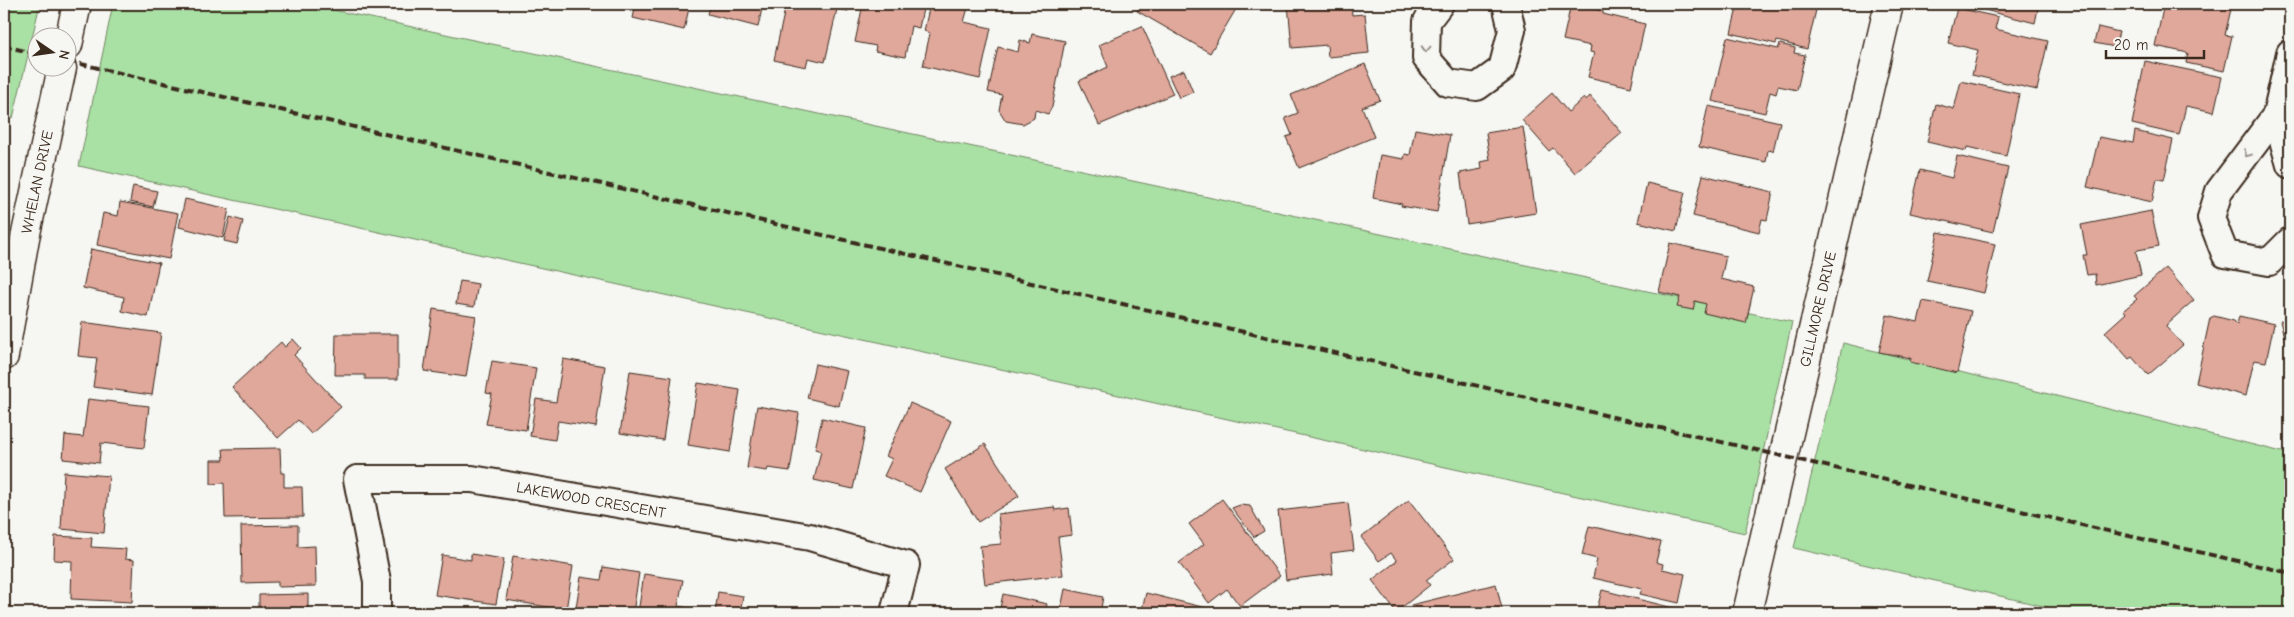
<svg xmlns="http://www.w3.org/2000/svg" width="2294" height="617" font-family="'Comic Neue',sans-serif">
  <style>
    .green { fill: #a9e1a5; stroke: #728662 }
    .building { fill: #e0a79b; stroke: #3b2a1e }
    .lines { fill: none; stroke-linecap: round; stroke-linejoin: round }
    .street-casing { stroke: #3b2a1e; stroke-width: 30 }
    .secondary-casing { stroke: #3b2a1e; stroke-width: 31 }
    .street { stroke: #f6f6f2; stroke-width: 26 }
    .secondary { stroke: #f6f6f2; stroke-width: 28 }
    .rail { stroke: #3b2a1e; stroke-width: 4; stroke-dasharray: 8 4; stroke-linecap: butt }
    .oneway { stroke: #989088 }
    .labels { text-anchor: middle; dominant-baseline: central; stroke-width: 4; stroke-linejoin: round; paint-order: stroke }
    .street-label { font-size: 15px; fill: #3b2a1e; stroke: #f6f6f2 }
  </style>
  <rect width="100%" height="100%" fill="#f6f6f2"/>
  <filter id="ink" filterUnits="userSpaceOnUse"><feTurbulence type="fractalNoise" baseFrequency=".02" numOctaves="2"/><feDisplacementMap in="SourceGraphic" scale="10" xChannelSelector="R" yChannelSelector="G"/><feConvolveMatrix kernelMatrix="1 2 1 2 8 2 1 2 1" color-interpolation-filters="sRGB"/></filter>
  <g filter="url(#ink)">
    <g class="green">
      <path d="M4,4h36l-27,114 -9,-2z"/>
      <path d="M113,4h192l1487,318 -47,211 -1666,-367z"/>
      <path d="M1843,343l447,111v159h-217l-279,-65z"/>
    </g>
    <g class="building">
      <path d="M636,4h54l-6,26 -51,-12z"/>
      <path d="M711,4h52l-5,23 -50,-13z"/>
      <path d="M786,4h64l-2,7 -11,-2 -12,53 -17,-4 -2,9 -32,-7z"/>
      <path d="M863,4h61l-5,24 -8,-2 -6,31 -30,-6 1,-5 -21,-4z"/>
      <path d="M930,4h39l-5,18 27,6 -11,51 -57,-13 7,-33 -6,-2z"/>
      <path d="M1141,4h98l-29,49 -73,-42z"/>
      <path d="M1288,4h63l1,11 13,-1 4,39 -41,4 -1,-12 -35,3z"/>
      <path d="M1571,4l32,7v3l42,10 -14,63 -43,-10 6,-24 -4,-1 1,-6 -28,-6z"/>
      <path d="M1600,4h42l-1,6 -15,-4 -1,4z"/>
      <path d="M1738,4h54l24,6 -9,39 -30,-8 -1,3 -45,-11z"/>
      <path d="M1961,4h78l-4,19z"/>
      <path d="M2164,4h43l24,5 -6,26 7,1 -8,35 -38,-8 2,-10 -33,-7z"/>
      <path d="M1957,8l41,9 -3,12 53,12 -11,49 -65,-15 6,-25 -30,-7z"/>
      <path d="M1142,26l31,68 -74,31 -20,-44 29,-14 -9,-22z"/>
      <path d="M2098,27l21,5 -4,15 -21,-4z"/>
      <path d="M1032,34l33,7 -13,66 -4,7 -13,-4 -1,8 -11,6 -17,-3 -7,-11 3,-15 -14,-3 10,-45 20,5 2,-12 10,3z"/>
      <path d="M1727,37l51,12 2,-5 15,4 -1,5 11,2 -8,35 -19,-4 -2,8 -6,-2 -5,21 -53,-12z"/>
      <path d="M2145,61l77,16 -8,35 -28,-6 -7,29 -47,-11z"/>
      <path d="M1365,64l15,36 -18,7 12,30 -75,31 -13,-31 6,-2 -7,-17 13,-5 -7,-18z"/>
      <path d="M1184,70l9,22 -14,6 -10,-22z"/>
      <path d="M1961,81l58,13 -13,62 -39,-9 -1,4 -39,-9 9,-38 18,5z"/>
      <path d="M1552,93l16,19 16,-14 2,2 4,-4 32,37 -47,40 -22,-25 -4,3 -27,-31z"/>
      <path d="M1708,106l72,16 -7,29 -5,-1 -2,12 -67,-15z"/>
      <path d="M1523,127l13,86 -69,11 -7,-51 22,-4 -1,-7 9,-2 -4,-27z"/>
      <path d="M1415,129l35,6 -13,77 -36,-6 1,-2 -29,-6 7,-43 24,4 1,-5 5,1z"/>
      <path d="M2135,131l38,9 -9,40 -7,-1 -5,23 -65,-15 12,-50 34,6z"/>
      <path d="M1957,156l51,12 -15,64 -83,-19 10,-43 32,8z"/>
      <path d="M1703,175l70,17 -6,28 -5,-1 -3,13 -66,-16z"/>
      <path d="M1647,183l38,9 -9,39 -38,-9z"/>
      <path d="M133,186l24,5 -4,16 -23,-5z"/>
      <path d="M185,199l44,10 -6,29 -44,-11z"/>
      <path d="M120,202l58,11 -9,46 -72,-14 6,-32 15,3z"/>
      <path d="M2151,211l8,35 -21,4 -2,2 5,23 -45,10 -1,-11 -8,1 -4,-20h4l-6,-30z"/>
      <path d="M230,217l13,4 -6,23 -13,-3z"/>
      <path d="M1938,232l57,12 -11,49 -57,-12z"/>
      <path d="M1670,243l56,13 -5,23 33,8 -8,36 -42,-10 2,-9 -11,-3 -2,9 -16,-3 3,-10 -21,-5z"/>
      <path d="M91,249l68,14 -11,54 -26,-6 2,-14 -41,-9z"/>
      <path d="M2166,268l28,32 -27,24 -1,3 17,18 -35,30 -16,-18 -3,2 -24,-27 21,-19 -2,-3 13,-11 -3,-3z"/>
      <path d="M460,281l18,3 -4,23 -18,-3z"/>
      <path d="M1923,301l48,10 -14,62 -47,-11 1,-4 -32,-6 8,-37 31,7z"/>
      <path d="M433,309l43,7 -10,61 -42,-6z"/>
      <path d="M2214,316l20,5 3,3 2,-8 35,8 -8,38 -12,-2 -8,36 -50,-13 14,-65z"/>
      <path d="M2290,318v43l-10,-40z"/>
      <path d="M82,322l79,11 -9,62 -59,-8 4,-29 -19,-2z"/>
      <path d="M336,334h62v45h-33v-4h-30z"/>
      <path d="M293,339l8,9 -7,7 47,52 -30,27 -13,-14 -20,18 -46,-51 49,-45 4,5z"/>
      <path d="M563,359l42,7 -9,61 -38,-6 -3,19 -25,-4 6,-37 20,3z"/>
      <path d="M492,361l44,7 -10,62 -40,-6 6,-30 -6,-1z"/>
      <path d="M815,364l32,7 -8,35 -32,-8z"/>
      <path d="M630,371l42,6 -9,63 -43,-7z"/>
      <path d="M698,383l42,7 -10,62 -42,-7z"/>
      <path d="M88,399l61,7 -5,42 -43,-5 -2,20 -36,-4 2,-24 18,2z"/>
      <path d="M910,403l41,18 -31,71 -36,-16 8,-17 -6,-3z"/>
      <path d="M757,406l42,7 -9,58 -22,-3 -1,3 -20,-3z"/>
      <path d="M822,418l44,10 -13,61 -39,-9 7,-29 -6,-2z"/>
      <path d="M985,444l34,52 -41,26 -33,-53z"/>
      <path d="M280,448l1,25h3v14h18l1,30 -78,1 -1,-35 -13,1v-24h13l-1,-11z"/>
      <path d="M64,472l45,4 -5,57 -43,-4z"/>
      <path d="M1222,499l58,77 -40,30 -13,-17 -18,14 -30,-40 25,-19 -15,-20z"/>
      <path d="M1409,500l45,59 -28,21 4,5 -34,27 -24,-32 25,-19 -6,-8 -12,8 -18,-24z"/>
      <path d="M1348,503l6,47 -23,3 2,21 -47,6 -8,-69z"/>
      <path d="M1240,505l10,1 14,25 -10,6 -22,-29z"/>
      <path d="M1054,507l1,3 14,-2 3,27 -14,2 5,38 -78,9 -5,-38 21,-2 -3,-30z"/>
      <path d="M298,525v22l17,-1 1,40 -38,1v-5l-36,1 -1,-57z"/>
      <path d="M1589,526l72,16 -5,20 7,2 -1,5 23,5 -6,29 -39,-9 2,-5 -49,-11 4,-19 -15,-4z"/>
      <path d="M55,536l37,2 -1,9 35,2 -1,10 9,1 -2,42 -61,-3 1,-38 -18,-1z"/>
      <path d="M471,554l33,5 -8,45 -61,-9 7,-40 29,5z"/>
      <path d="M513,556l60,10 -7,44 -60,-10z"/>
      <path d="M603,567l36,6 -6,40h-58l6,-36 20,3z"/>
      <path d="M644,574l39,6 -5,26 28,5v2h-68z"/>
      <path d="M1496,584l7,29h-90l-2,-8z"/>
      <path d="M1065,589l38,8 -3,16h-40z"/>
      <path d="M1602,590l75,19 -1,4h-80z"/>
      <path d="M718,592l25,4 -3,17h-25z"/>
      <path d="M1146,593l60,15 -1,5h-64z"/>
      <path d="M308,594v19h-49v-18z"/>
      <path d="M1003,594l44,10 -2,9h-46z"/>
      <path d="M51,611l46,1 -1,1h-45z"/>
    </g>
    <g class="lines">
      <defs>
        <g id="street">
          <path d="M1440,4l-13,17 -1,37 22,25 29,4 25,-18 10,-39 -6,-26"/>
          <path d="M2290,53l-14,62 -57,76 -8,27 14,36 44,8 21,-21"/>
          <path d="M2276,115l14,50"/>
          <path d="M377,613v-32l-20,-102h115l338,58 96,28 -12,48"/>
        </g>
        <g id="secondary">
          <path d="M68,45l9,-41"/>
          <path d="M4,356l21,-118 37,-170"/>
          <path d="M1747,613l142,-609"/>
        </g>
      </defs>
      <use href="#street" class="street-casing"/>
      <use href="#secondary" class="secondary-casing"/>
      <use href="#street" class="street"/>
      <use href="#secondary" class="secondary"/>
      <g class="rail">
        <path d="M4,46l34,8"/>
        <path d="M68,61l2222,512"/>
      </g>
    </g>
    <defs><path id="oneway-chevron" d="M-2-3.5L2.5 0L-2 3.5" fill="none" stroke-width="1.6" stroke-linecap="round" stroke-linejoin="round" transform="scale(1.25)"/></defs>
    <g class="oneway">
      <use href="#oneway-chevron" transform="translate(1426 49) rotate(92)"/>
      <use href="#oneway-chevron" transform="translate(2247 154) rotate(127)"/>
    </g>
  </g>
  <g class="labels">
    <g class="street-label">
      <text transform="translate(37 182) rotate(-78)">WHELAN DRIVE</text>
      <text transform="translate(1818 309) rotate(-77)">GILLMORE DRIVE</text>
      <text transform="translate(591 500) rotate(10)">LAKEWOOD CRESCENT</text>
    </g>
  </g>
  <rect width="2294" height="617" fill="none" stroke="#f6f6f2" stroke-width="20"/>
  <rect x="10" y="10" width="2274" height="597" fill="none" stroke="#3b2a1e" stroke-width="2" filter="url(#ink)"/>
  <g transform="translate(52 52) rotate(103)"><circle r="24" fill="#f6f6f2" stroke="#aba49d"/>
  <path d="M0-4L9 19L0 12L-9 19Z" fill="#3b2a1e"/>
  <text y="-8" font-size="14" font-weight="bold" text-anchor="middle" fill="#3b2a1e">N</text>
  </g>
  <path d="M2106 50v8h98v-8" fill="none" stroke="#3b2a1e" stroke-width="2.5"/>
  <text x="2114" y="50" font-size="15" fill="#3b2a1e" stroke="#f6f6f2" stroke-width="4" paint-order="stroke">20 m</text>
</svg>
